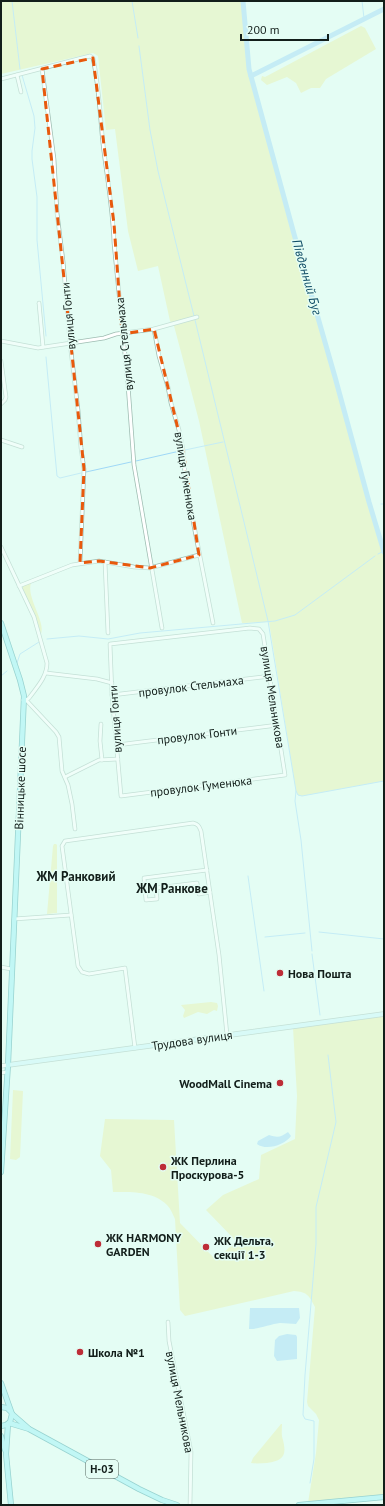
<svg xmlns="http://www.w3.org/2000/svg" width="385" height="1506" font-family="'PT Sans',sans-serif">
  <style>
    .green { fill: #e9efab }
    .water { fill: #9fd8f7 }
    .lines { fill: none; stroke-linecap: round; stroke-linejoin: round }
    .stream { stroke: #9fd8f7; stroke-width: 1 }
    .river { stroke: #9fd8f7; stroke-width: 5 }
    .minor-casing { stroke: #9ebdb2; stroke-width: 4.5 }
    .tertiary-casing { stroke: #9ebdb2; stroke-width: 5 }
    .secondary-casing { stroke: #9ebdb2; stroke-width: 5.5 }
    .primary-casing { stroke: #3c9fa4; stroke-width: 6 }
    .minor { stroke: #fff; stroke-width: 3 }
    .tertiary { stroke: #fff; stroke-width: 3.5 }
    .secondary { stroke: #cbf7fa; stroke-width: 4 }
    .primary { stroke: #97eff5; stroke-width: 4.5 }
    .marked { fill: none; stroke: #e8590c; stroke-width: 3; stroke-dasharray: 8 5; stroke-linejoin: round }
    .poi-dot { fill: #bd2d37; stroke: #e4fdf4; stroke-width: 1.5 }
    .labels { text-anchor: middle; dominant-baseline: central; stroke-width: 3; stroke-linejoin: round; paint-order: stroke }
    .shield { fill: #e4fdf4; stroke: #51615b; stroke-width: 1 }
    .shield-label { font-size: 11px; font-weight: bold; fill: #121e1a }
    .street-label { font-size: 12px; fill: #121e1a; stroke: #e4fdf4 }
    .poi-label { font-size: 12px; font-weight: bold; fill: #121e1a; stroke: #e4fdf4; text-anchor: start }
    .water-label { font-size: 13px; font-style: italic; fill: #114e67; stroke: #e4fdf4 }
    .neighbourhood-label { font-size: 13px; font-weight: bold; fill: #121e1a; stroke: #e4fdf4 }
  </style>
  <rect width="100%" height="100%" fill="#e4fdf4"/>
  <g class="green">
    <path d="M1,1h242l6,68 45,165 41,143 34,125 15,50v229l-82,15 -4,-1 -2,-4 -27,-169 -27,1 -43,-202 -18,-69 -7,-26 -4,-5 -12,-55 -20,5 -10,-40 -13,-102 -9,1 -8,-74 -5,-3 -92,21z"/>
    <path d="M361,26l4,2 11,21 -50,30 -6,9h-9l-10,5 -5,-10 -9,-6 -20,8 -6,-5 1,-4 3,1z"/>
    <path d="M31,583c-5,14 15,39 10,51l-5,-16 -14,-28 1,-4z"/>
    <path d="M54,844h2l1,1v68l-10,1 6,-68z"/>
    <path d="M211,1002l6,1 1,3 -1,5 -3,-1 -7,4 -9,-2 -14,6 -1,-2 2,-6 -4,-5z"/>
    <path d="M384,1015v481l-76,7 8,-50 3,-33 -3,-6 -8,-8 -1,-4 8,-95c-6,-12 -8,-15 -21,-16l-109,25 -5,-6 -5,-91c-2,-4 -4,-10 -8,-14 -14,-14 -35,-13 -54,-13l-2,-22 -11,-14 5,-37 69,1 6,103 36,37 20,-19 -30,-31 17,-15 36,-16 2,-24 34,-16 2,-43 -4,-68z"/>
    <path d="M13,1090l10,1 -3,66 -4,3 -6,-1z"/>
    <path d="M281,1424h1c0,5 -1,11 1,16 4,16 0,21 -16,23 -5,0 -10,1 -16,0l2,-5z"/>
  </g>
  <g class="water">
    <path d="M288,1132l3,4c-6,9 -25,15 -34,8l1,-3 11,-6c9,3 12,2 19,-3z"/>
    <path d="M250,1308h49l1,10 -4,6c-5,0 -10,-1 -16,-1 -9,1 -24,7 -31,6z"/>
    <path d="M287,1334l9,1 1,2v22l-20,2 -3,-5 1,-16 4,-4z"/>
  </g>
  <g class="lines">
    <g class="stream">
      <path d="M12,1l8,68"/>
      <path d="M132,1l6,37"/>
      <path d="M362,1l2,17"/>
      <path d="M139,46l11,84 8,41 36,145"/>
      <path d="M22,75l12,41 1,12 -3,23v8l5,38v43l9,96"/>
      <path d="M195,320l73,301 28,170 -1,10 6,39 11,111"/>
      <path d="M46,357l11,119 3,2 21,-5"/>
      <path d="M185,450l38,-8"/>
      <path d="M136,461l44,-10"/>
      <path d="M86,472l45,-10"/>
      <path d="M381,504h3"/>
      <path d="M378,554l6,-3"/>
      <path d="M47,639l32,-3 29,3 32,-6 135,-12 20,-6 80,-59"/>
      <path d="M17,663l3,-9 19,-12"/>
      <path d="M1,676l6,-5"/>
      <path d="M296,791l2,4 4,1 82,-15"/>
      <path d="M248,876l16,115"/>
      <path d="M319,932l65,7"/>
      <path d="M265,937l40,-4"/>
      <path d="M312,954l8,61"/>
      <path d="M310,1483l4,-24v-38l-9,-2 -2,-4 2,-40 11,-131v-37l20,-85 -8,-67"/>
    </g>
    <g class="river">
      <path d="M243,1l6,68 45,165 41,143 34,125 15,50"/>
      <path d="M251,76l133,-67"/>
    </g>
    <defs>
      <g id="minor">
        <path d="M42,69l12,90 3,54 6,48 7,82 8,67 3,38 3,21 -4,94"/>
        <path d="M17,75l4,17"/>
        <path d="M1,79l77,-20 12,-3 3,2c6,28 7,57 10,86 4,33 10,66 11,99l14,142 6,80 28,163"/>
        <path d="M39,303l4,44"/>
        <path d="M154,329l5,27 9,31 3,16 8,27 4,20 3,35 27,138"/>
        <path d="M1,341l37,7 66,-10 12,-4 38,-5 43,-12"/>
        <path d="M1,361l5,36 -1,3 -4,4"/>
        <path d="M1,440l21,7"/>
        <path d="M1,547l33,70 13,46c0,14 -10,24 -18,35l-3,2h-3"/>
        <path d="M105,562l3,71"/>
        <path d="M19,586l53,-21 27,-4 35,6 16,1 49,-13"/>
        <path d="M250,628l9,1 4,5 22,141 -164,21 -9,-101 -2,-51z"/>
        <path d="M46,673l51,6 15,4"/>
        <path d="M112,695l159,-19"/>
        <path d="M26,700l30,32 3,5 3,34 6,14 4,19 3,25"/>
        <path d="M101,724l-1,17 2,19"/>
        <path d="M117,745l161,-20"/>
        <path d="M65,777l34,-17 19,-1"/>
        <path d="M207,870l-63,8 2,22 11,-1 -1,-11 41,-5 2,11 11,-2"/>
        <path d="M14,919l57,-4"/>
        <path d="M1,967l10,2"/>
        <path d="M135,1048l-10,-80 -36,6 -7,-2 -4,-6 -16,-120 3,-5 128,-18c5,1 6,3 8,8l18,124 8,80"/>
        <path d="M1,1073l6,-1"/>
        <path d="M168,1322l1,19 22,111 -1,53"/>
      </g>
      <path id="tertiary" d="M1,1066l7,-1"/>
      <path id="secondary" d="M8,1065l376,-51"/>
      <g id="primary">
        <path d="M1,623l19,57 4,16 -16,369 -7,107"/>
        <path d="M1,1383l11,31 16,14"/>
        <path d="M1,1407l6,1 3,3"/>
        <path d="M9,1423l20,6 110,60 23,11 15,5"/>
        <path d="M8,1424l-2,30 5,51"/>
        <path d="M1,1426l5,-1 4,-3 2,-8"/>
        <path d="M1,1436l4,14"/>
        <path d="M299,1505l85,-8"/>
      </g>
    </defs>
    <use href="#minor" class="minor-casing"/>
    <use href="#tertiary" class="tertiary-casing"/>
    <use href="#secondary" class="secondary-casing"/>
    <use href="#primary" class="primary-casing"/>
    <use href="#minor" class="minor"/>
    <use href="#tertiary" class="tertiary"/>
    <use href="#secondary" class="secondary"/>
    <use href="#primary" class="primary"/>
  </g>
  <path d="M0 0H385V1506H0ZM93,58l21,166 8,110 32,-5 29,121 16,105 -49,13 -51,-7 -19,2 4,-94 -42,-400z" fill="#e4fdf4" fill-opacity=".55" fill-rule="evenodd"/>
  <path class="marked" d="M93,58l21,166 8,110 32,-5 29,121 16,105 -49,13 -51,-7 -19,2 4,-94 -42,-400z"/>
  <g class="poi-dot">
    <circle cx="280" cy="973" r="4"/>
    <circle cx="280" cy="1083" r="4"/>
    <circle cx="163" cy="1167" r="4"/>
    <circle cx="98" cy="1244" r="4"/>
    <circle cx="206" cy="1247" r="4"/>
    <circle cx="80" cy="1352" r="4"/>
  </g>
  <g class="labels">
    <rect class="shield" x="86" y="1460" width="32" height="18" rx="3"/>
    <g class="shield-label">
      <text x="102" y="1469">Н-03</text>
    </g>
    <g class="street-label">
      <text transform="translate(68 316) rotate(-95)">вулиця Гонти</text>
      <text transform="translate(124 344) rotate(-96)">вулиця Стельмаха</text>
      <text transform="translate(186 476) rotate(81)">вулиця Гуменюка</text>
      <text transform="translate(191 686) rotate(-7)">провулок Стельмаха</text>
      <text transform="translate(273 697) rotate(81)">вулиця Мельникова</text>
      <text transform="translate(115 719) rotate(-94)">вулиця Гонти</text>
      <text transform="translate(197 735) rotate(-7)">провулок Гонти</text>
      <text transform="translate(201 786) rotate(-7)">провулок Гуменюка</text>
      <text transform="translate(20 788) rotate(-88)">Вінницьке шосе</text>
      <text transform="translate(192 1040) rotate(-8)">Трудова вулиця</text>
      <text transform="translate(180 1402) rotate(79)">вулиця Мельникова</text>
    </g>
    <g class="poi-label">
      <text x="288" y="973">Нова Пошта</text>
      <text x="272" y="1083" text-anchor="end">WoodMall Cinema</text>
      <text x="171" y="1160">ЖК Перлина<tspan x="171" dy="14">Проскурова-5</tspan></text>
      <text x="106" y="1237">ЖК HARMONY<tspan x="106" dy="14">GARDEN</tspan></text>
      <text x="214" y="1240">ЖК Дельта,<tspan x="214" dy="14">секції 1-3</tspan></text>
      <text x="88" y="1352">Школа №1</text>
    </g>
    <g class="water-label">
      <text transform="translate(307 277) rotate(74)">Південний Буг</text>
    </g>
    <g class="neighbourhood-label">
      <text x="76" y="876">ЖМ Ранковий</text>
      <text x="172" y="888">ЖМ Ранкове</text>
    </g>
  </g>
  <rect width="385" height="1506" fill="none" stroke="#121e1a" stroke-width="4"/>
  <path d="M241 34v6h87v-6" fill="none" stroke="#121e1a" stroke-width="2"/>
  <text x="247" y="34" font-size="12" fill="#121e1a" stroke="#e4fdf4" stroke-width="3" paint-order="stroke">200 m</text>
</svg>
